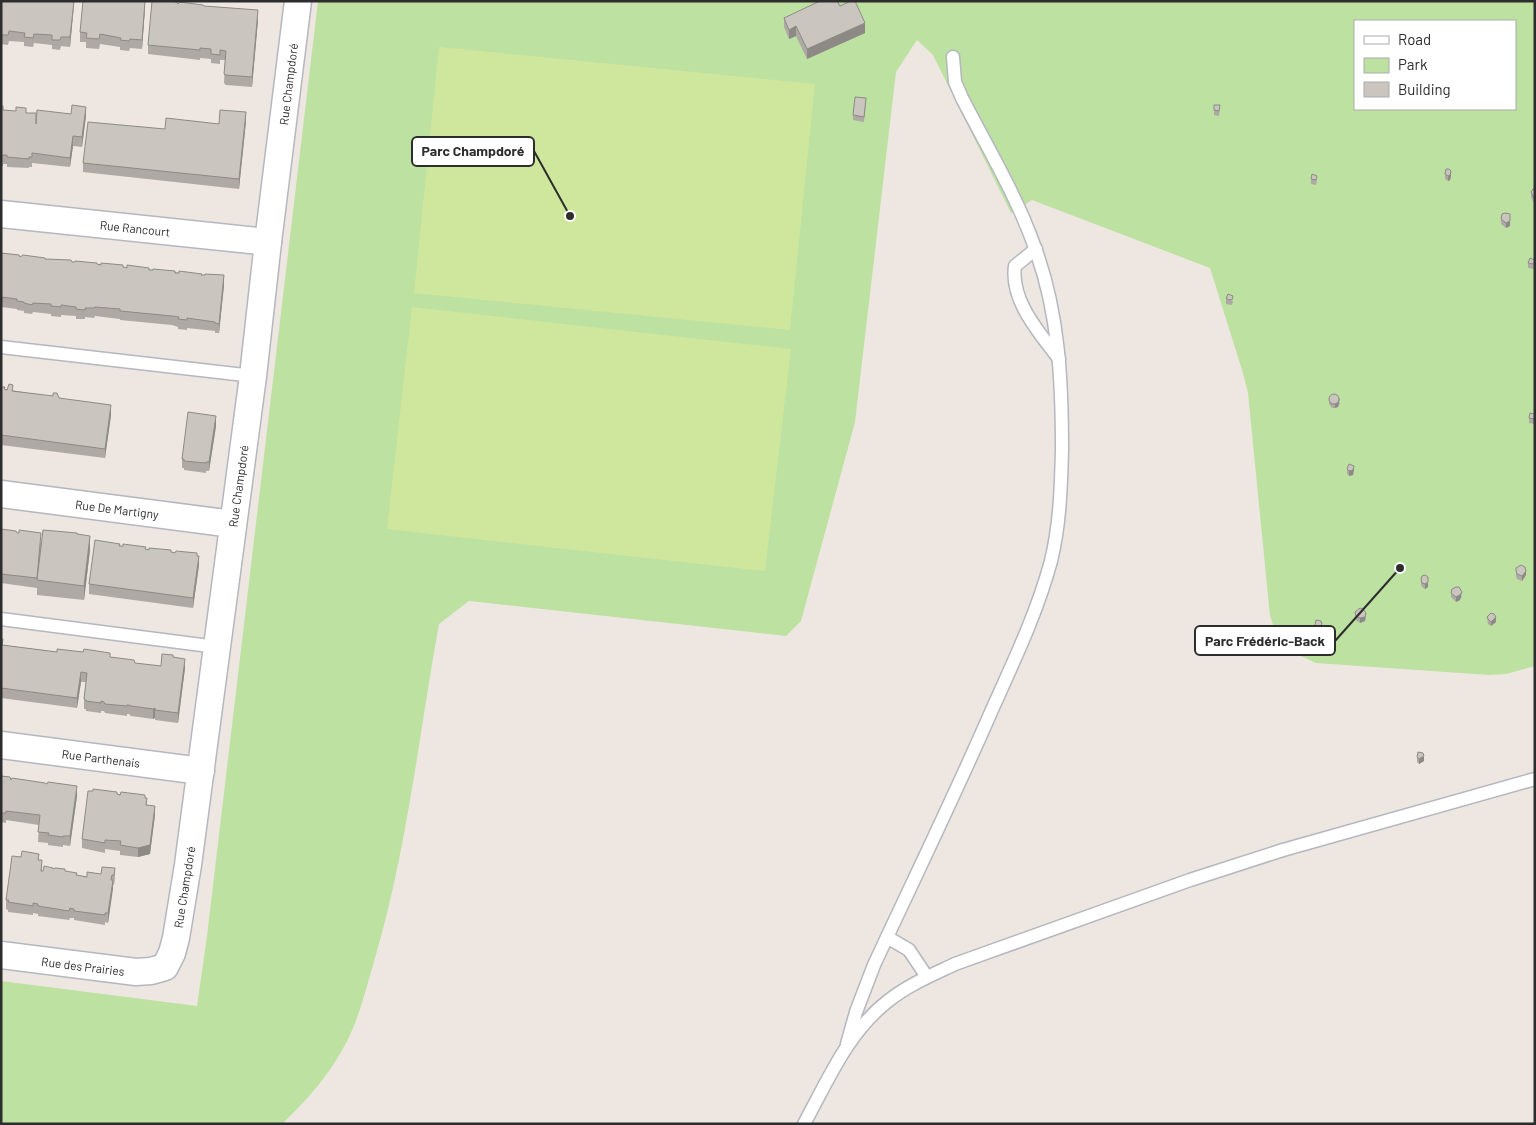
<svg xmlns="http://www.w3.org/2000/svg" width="1536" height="1125" font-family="Barlow,sans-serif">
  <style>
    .green { fill: #bde1a1; fill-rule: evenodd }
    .pitch { fill: #cfe79d }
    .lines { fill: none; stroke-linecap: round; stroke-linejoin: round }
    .lane-casing { stroke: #b4b7bf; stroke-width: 15 }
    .street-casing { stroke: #b4b7bf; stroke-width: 29 }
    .lane { stroke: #fff; stroke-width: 12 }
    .street { stroke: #fff; stroke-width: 26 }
    .wall { fill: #aea9a4 }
    .shaded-wall { fill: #8d8a86 }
    .building { fill: #cac5bf; stroke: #8d8a86 }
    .labels { text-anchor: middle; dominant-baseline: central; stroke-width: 4; stroke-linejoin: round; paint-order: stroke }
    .street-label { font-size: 12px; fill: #2d2d2d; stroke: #fff }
    .leader { fill: none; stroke: #2d2d2d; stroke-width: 2 }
    .callout-dot { fill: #2d2d2d; stroke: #fff; stroke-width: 2 }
    .callout { fill: #fff; stroke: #2d2d2d; stroke-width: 2 }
    .callout-label { font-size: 14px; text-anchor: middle; font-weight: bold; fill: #2d2d2d }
  </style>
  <rect width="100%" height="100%" fill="#eee7e1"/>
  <path class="green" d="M318,1h1217v665l-29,8 -17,1 -173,-12 -24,-11 -16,-19 -6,-17 -22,-223 -5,-20 -33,-105 -178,-68 -21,13 -78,-158 -16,-15 -21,32 -41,350 -54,199 -15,15 -317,-35 -30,23c-20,111 -32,225 -64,334 -8,27 -15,58 -28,83 -16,32 -39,58 -65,83h-281v-143l196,25 10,-70zM1355,21h160v88h-160z"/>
  <g class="pitch">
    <path d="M439,47l376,37 -25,246 -376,-37z"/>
    <path d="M412,307l379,42 -26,222 -378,-42z"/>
  </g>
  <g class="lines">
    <defs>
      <g id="lane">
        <path d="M1036,249l-21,17c-5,35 25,67 44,93"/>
        <path d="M1,347l252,29"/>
        <path d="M1,619l216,28"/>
        <path d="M887,937l22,13 18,27"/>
        <path d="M847,1044l9,-32 18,-47c39,-84 80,-168 117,-253 22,-49 46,-99 60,-151 9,-37 10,-74 11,-111 0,-69 -3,-137 -27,-202 -18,-52 -48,-101 -73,-150l-7,-16 -2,-25"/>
        <path d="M804,1124c24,-44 44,-92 84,-123 20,-16 44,-26 67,-37l235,-84 93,-30 252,-71"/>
      </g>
      <g id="street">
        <path d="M1,214l267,28"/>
        <path d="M1,494l232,30"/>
        <path d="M1,745l200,26"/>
        <path d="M1,955l135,17 15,-1 14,-4 7,-14 4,-15 12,-73 65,-489 15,-134 30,-241"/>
      </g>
    </defs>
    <use href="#lane" class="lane-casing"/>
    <use href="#street" class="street-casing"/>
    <use href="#lane" class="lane"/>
    <use href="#street" class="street"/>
  </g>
  <g class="wall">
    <path d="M1,1h73l-4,46 -9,-1 -1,4 -8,-1v-4l-18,-2 -1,4 -9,-1v-4l-15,-1 -1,4 -7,-1z"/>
    <path d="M178,4l26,2 54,14 -6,67 -26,-2 -2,-2 1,-23h-5v4l-9,-1v-4l-11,-1v2l-52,-6v-9z"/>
    <path d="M840,6l25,27 -58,26 -11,-23 -7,3 -5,-12v-9z"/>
    <path d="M145,8l-3,41 -12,-1 -1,3 -9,-1v-3l-20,-3 -1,5 -13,-1v-6h-6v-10z"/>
    <path d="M866,103l-2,19 -11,-2v-5z"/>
    <path d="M1214,105h6l-1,11 -5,-1z"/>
    <path d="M1,106l2,4 23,3 10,11 50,-8 -4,31 -9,-1 -3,21 -38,-4v4h-3v1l-22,-1v-3h-4v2h-2z"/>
    <path d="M246,121l-7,68 -156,-17v-9l82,-34z"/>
    <path d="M1445,174l6,2 -1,4 -2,1 -3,-2z"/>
    <path d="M1311,179l6,1 -1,5 -5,-1z"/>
    <path d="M1535,188v14l-1,1 -3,-6v-5z"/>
    <path d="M1510,214v12l-4,2 -5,-4v-5z"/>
    <path d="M1,253l19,4 25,2 157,16 22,10 -5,48h-4v-2l-28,-3v2l-9,-1v-2l-6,-2 -52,-5v-1l-25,-3 -1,2 -9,-1v2h-9v-3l-15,-1v2l-10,-1v-2l-18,-2 -1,2 -8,-1v-2l-7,-1v-1l-16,-2z"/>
    <path d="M1528,263l7,2 -1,4 -6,-1z"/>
    <path d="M1226,299l7,2 -1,4 -6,-1z"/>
    <path d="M1,387l4,2 54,9 52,17 -6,43 -104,-13z"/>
    <path d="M1329,396l11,7 -2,4 -3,1h-3l-3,-4z"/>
    <path d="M1535,414l-1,10 -5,-1v-5z"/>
    <path d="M216,426l-7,45h-3v2l-22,-3v-2h-2v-9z"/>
    <path d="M1347,469l7,1 -1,5 -4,1 -2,-2z"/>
    <path d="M1,529l16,4 24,10 36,-9 13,16 -6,50 -47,-5v-7l-36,-5z"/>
    <path d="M120,546l77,10 2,9 -6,43 -104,-14v-10z"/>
    <path d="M1516,571l10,4 -4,6 -5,-2 -1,-3z"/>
    <path d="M1421,579l7,8 -3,2 -3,-2 -1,-3z"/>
    <path d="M1451,593l11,3 -2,4 -4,2 -5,-5z"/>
    <path d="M1355,612l11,6 -1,3 -5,2 -4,-3z"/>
    <path d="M1487,617l9,5 -5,4 -3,-2z"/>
    <path d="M1315,625l7,4 -2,2 -2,1 -3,-2z"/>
    <path d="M1,639l2,6 54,7 53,5 25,6 26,3 12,-8 12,10 -7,55 -23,-3v-2l-2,1 -22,-3 -2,-2h-2v2l-22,-3 -1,-2h-3v2l-15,-2v-2h-2v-10l2,-17h-5l-4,26 -76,-10z"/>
    <path d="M1417,757l7,4 -5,3 -2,-2z"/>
    <path d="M1,776l10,4 36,4 30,12 -7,50 -7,-1v2l-15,-2v-2l-10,-1 1,-17 -33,-5v3l-5,-1z"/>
    <path d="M117,794l28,4 2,7 8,10 -5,39 -12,3 -18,-2v-4l-15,-2v4l-23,-5v-9z"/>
    <path d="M39,860l3,11 11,-2 12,2 12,4 10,2 14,-3 14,-6v10l-1,7h-1l-5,38 -3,-1v3l-31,-5v-2h-4l-1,2 -31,-4v-2l-5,-1v2l-25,-3v-2l-2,-1v-9z"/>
  </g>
  <g class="shaded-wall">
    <path d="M74,1v4l-4,42v-10z"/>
    <path d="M145,1v7l-3,41v-9z"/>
    <path d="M258,10v10l-6,67v-10z"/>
    <path d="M865,23v10l-58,26v-10z"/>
    <path d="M796,26v10l-7,3v-9z"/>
    <path d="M86,107v9l-4,31v-10z"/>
    <path d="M246,112v9l-7,68v-10z"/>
    <path d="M73,136v10l-3,21v-9z"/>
    <path d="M1451,171v5l-1,4 -2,1v-5z"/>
    <path d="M1510,221v5l-4,2v-5z"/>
    <path d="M224,275v10l-5,48v-9z"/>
    <path d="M1340,398l-2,9 -3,1v-4z"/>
    <path d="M111,405v10l-6,43v-9z"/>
    <path d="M216,416v10l-7,45v-9z"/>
    <path d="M1354,466v4l-1,5 -4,1v-5z"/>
    <path d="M90,536v14l-6,50v-14z"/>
    <path d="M199,556v9l-6,43v-10z"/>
    <path d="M1526,571v4l-4,6v-5z"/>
    <path d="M1428,582v5l-3,2v-5z"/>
    <path d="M1462,592l-2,8 -4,2v-5z"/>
    <path d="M1366,613l-1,8 -5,2v-5z"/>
    <path d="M1496,617v5l-5,4v-4z"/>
    <path d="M1322,624v5l-4,3v-5z"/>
    <path d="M185,659v9l-7,55v-10z"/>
    <path d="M81,672v10l-4,26v-10z"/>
    <path d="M155,708v10l-2,1v-10z"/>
    <path d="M1424,756v5l-5,3v-5z"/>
    <path d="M77,786v10l-7,50v-10z"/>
    <path d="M155,806v9l-5,39 -12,3v-9z"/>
    <path d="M113,880v9l-5,34v-10z"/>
  </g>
  <g class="building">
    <path d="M1,1h73l-4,36h-9l-1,3h-8v-5l-18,-1 -1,4 -9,-1 1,-4 -16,-2 -1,4h-7z"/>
    <path d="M83,1h62l-3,39 -12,-1 -1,2 -9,-1 1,-2 -21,-4 -1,5 -13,-1 1,-5 -7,-1z"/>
    <path d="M152,1h16l9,1 1,2 2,-2 23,3 1,1 54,4 -6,67 -26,-2 -2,-1 2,-23 -6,-1v5l-9,-1v-5l-11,-1v2l-52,-5z"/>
    <path d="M820,1h17l3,5 11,-5h4l10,22 -58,26 -11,-23 -7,4 -5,-12z"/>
    <path d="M855,97l11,1 -2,19 -11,-2z"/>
    <path d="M72,105l14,2 -4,30 -9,-1 -3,22 -38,-5v4h-3v2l-22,-2v-2h-4v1h-2v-50h2v4l13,1v-4l10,1v5h10v11l1,-14 34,4z"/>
    <path d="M1214,105h6l-1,6 -5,-1z"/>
    <path d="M220,110l26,2 -7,67 -156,-16 5,-41 77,7 1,-11 53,6z"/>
    <path d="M1446,169h3l2,2 -1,4 -2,1 -3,-2z"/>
    <path d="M1312,174l5,2 -1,4 -5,-1z"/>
    <path d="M1535,188v10h-1l-3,-6 2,-3z"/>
    <path d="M1505,213l5,1v7l-4,2 -5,-4 1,-5z"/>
    <path d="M1,253l18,2 1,2 3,-2 22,3v1l26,1 1,2h3v-1l22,2v1l4,1v-2l22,2v2l4,1v-3l22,3v2h4v-1l22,2v2h4v-2l23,3 -1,1h4v-1l19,1 -5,49 -4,-1v-1l-28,-4v2l-9,-1 1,-2 -7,-1 -52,-5v-2l-25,-2 -1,1h-9v2l-9,-1v-2l-15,-2v2l-10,-1v-2l-18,-1 -1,2 -8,-2v-1l-7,-1v-2l-16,-2z"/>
    <path d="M1530,258l5,2 -1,4 -6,-1z"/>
    <path d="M1228,294l5,2 -1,4 -6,-1z"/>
    <path d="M9,384l4,1 -1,6 41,5v-3h4l2,5 52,7 -6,44 -104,-14v-48h4l-1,2 3,1z"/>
    <circle cx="1334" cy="399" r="5"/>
    <path d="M188,412l28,4 -7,46h-3v1l-22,-2v-2h-2z"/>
    <path d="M1530,413l5,1 -1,5 -5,-1z"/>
    <path d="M1349,464l5,2 -1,4 -4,1 -2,-2z"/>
    <path d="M1,529l15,2 1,2h2v-3l22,3 -4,45 -36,-4z"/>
    <path d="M43,530l34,3v1l13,2 -6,50 -47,-6z"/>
    <path d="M95,540l25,4 -1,2h4v-2l23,3 -1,2 4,1v-2l22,2v2l4,1 1,-2 21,2v3h2l-6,42 -104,-14z"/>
    <path d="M1521,565l4,2 1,4 -4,5 -5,-2 -1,-3v-3z"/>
    <path d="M1425,575l3,2v5l-3,2 -3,-1 -1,-4 1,-3z"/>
    <path d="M1456,587h3l3,5 -2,3 -4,2 -5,-4 1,-4z"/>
    <path d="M1360,608l3,1 3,4 -1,4 -5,1 -4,-2 -1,-4z"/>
    <path d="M1491,613l3,1 2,3 -5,5 -3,-3 -1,-2z"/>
    <path d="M1316,620l5,1 1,3 -2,2 -2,1 -3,-2z"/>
    <path d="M1,639h2l-1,6 55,7v-3l26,3 1,-3 26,4v4l24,3 1,3 26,3 1,-12 11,1v2l12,2 -7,54 -23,-3v-2l-2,1 -22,-3 -2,-1h-2v1l-22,-2 -1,-2 -3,-1v2l-15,-2v-1l-2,-1 3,-26 -6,-1 -4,26 -76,-10z"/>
    <path d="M1418,752l5,1 1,3 -5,3 -2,-2z"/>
    <path d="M1,776l9,1 1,3 1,-2 33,5 2,1 1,-2 29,4 -7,50h-7v1l-15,-2 1,-2 -11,-1 2,-17 -34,-4v2h-5z"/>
    <path d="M93,789l24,3v2l3,1 1,-3 24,3v3h2l-1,7 9,1 -5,39 -12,3 -18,-3 1,-4 -16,-1v3l-23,-4 6,-48h5z"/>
    <path d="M22,851l17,3 -1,6h4l-1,11h2l1,-5 9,2v1l2,-1 10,1v2l12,2 -1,2 11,2v-5l14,2 1,-7 13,1 -1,7h-2l-1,5h2l-5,33h-3v2l-31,-4v-2l-4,-1 -1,3 -31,-5v-2l-5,-1v3l-25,-4 1,-2h-3l6,-44 9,1z"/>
  </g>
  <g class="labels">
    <g class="street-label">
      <text transform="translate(288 84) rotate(-83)">Rue Champdoré</text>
      <text transform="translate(135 228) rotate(6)">Rue Rancourt</text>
      <text transform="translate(238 486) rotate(-82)">Rue Champdoré</text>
      <text transform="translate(117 509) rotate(7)">Rue De Martigny</text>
      <text transform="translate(101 758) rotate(7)">Rue Parthenais</text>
      <text transform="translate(184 887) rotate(-81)">Rue Champdoré</text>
      <text transform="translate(83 966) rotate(7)">Rue des Prairies</text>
    </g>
  </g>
  <path class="leader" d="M570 216L534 151M1400 568L1335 641"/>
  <g class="callout-dot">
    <circle cx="570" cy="216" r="5"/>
    <circle cx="1400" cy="568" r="5"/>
  </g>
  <g class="callout">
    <rect x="412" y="137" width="122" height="29" rx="5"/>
    <rect x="1195" y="626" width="140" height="29" rx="5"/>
  </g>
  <g class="callout-label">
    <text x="473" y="156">Parc Champdoré</text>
    <text x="1265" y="646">Parc Frédéric-Back</text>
  </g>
  <rect width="1536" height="1125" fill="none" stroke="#2d2d2d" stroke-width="5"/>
  <rect x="1354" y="20" width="162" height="90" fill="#ffffff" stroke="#ababab"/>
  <rect x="1364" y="36" width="25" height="8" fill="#ffffff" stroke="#ababab"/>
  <text x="1398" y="45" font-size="15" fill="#2d2d2d">Road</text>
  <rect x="1364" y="58" width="25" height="15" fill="#bde1a1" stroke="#ababab"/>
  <text x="1398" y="70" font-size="15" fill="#2d2d2d">Park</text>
  <rect x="1364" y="82" width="25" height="15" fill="#cac5bf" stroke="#ababab"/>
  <text x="1398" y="95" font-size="15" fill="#2d2d2d">Building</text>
</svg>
